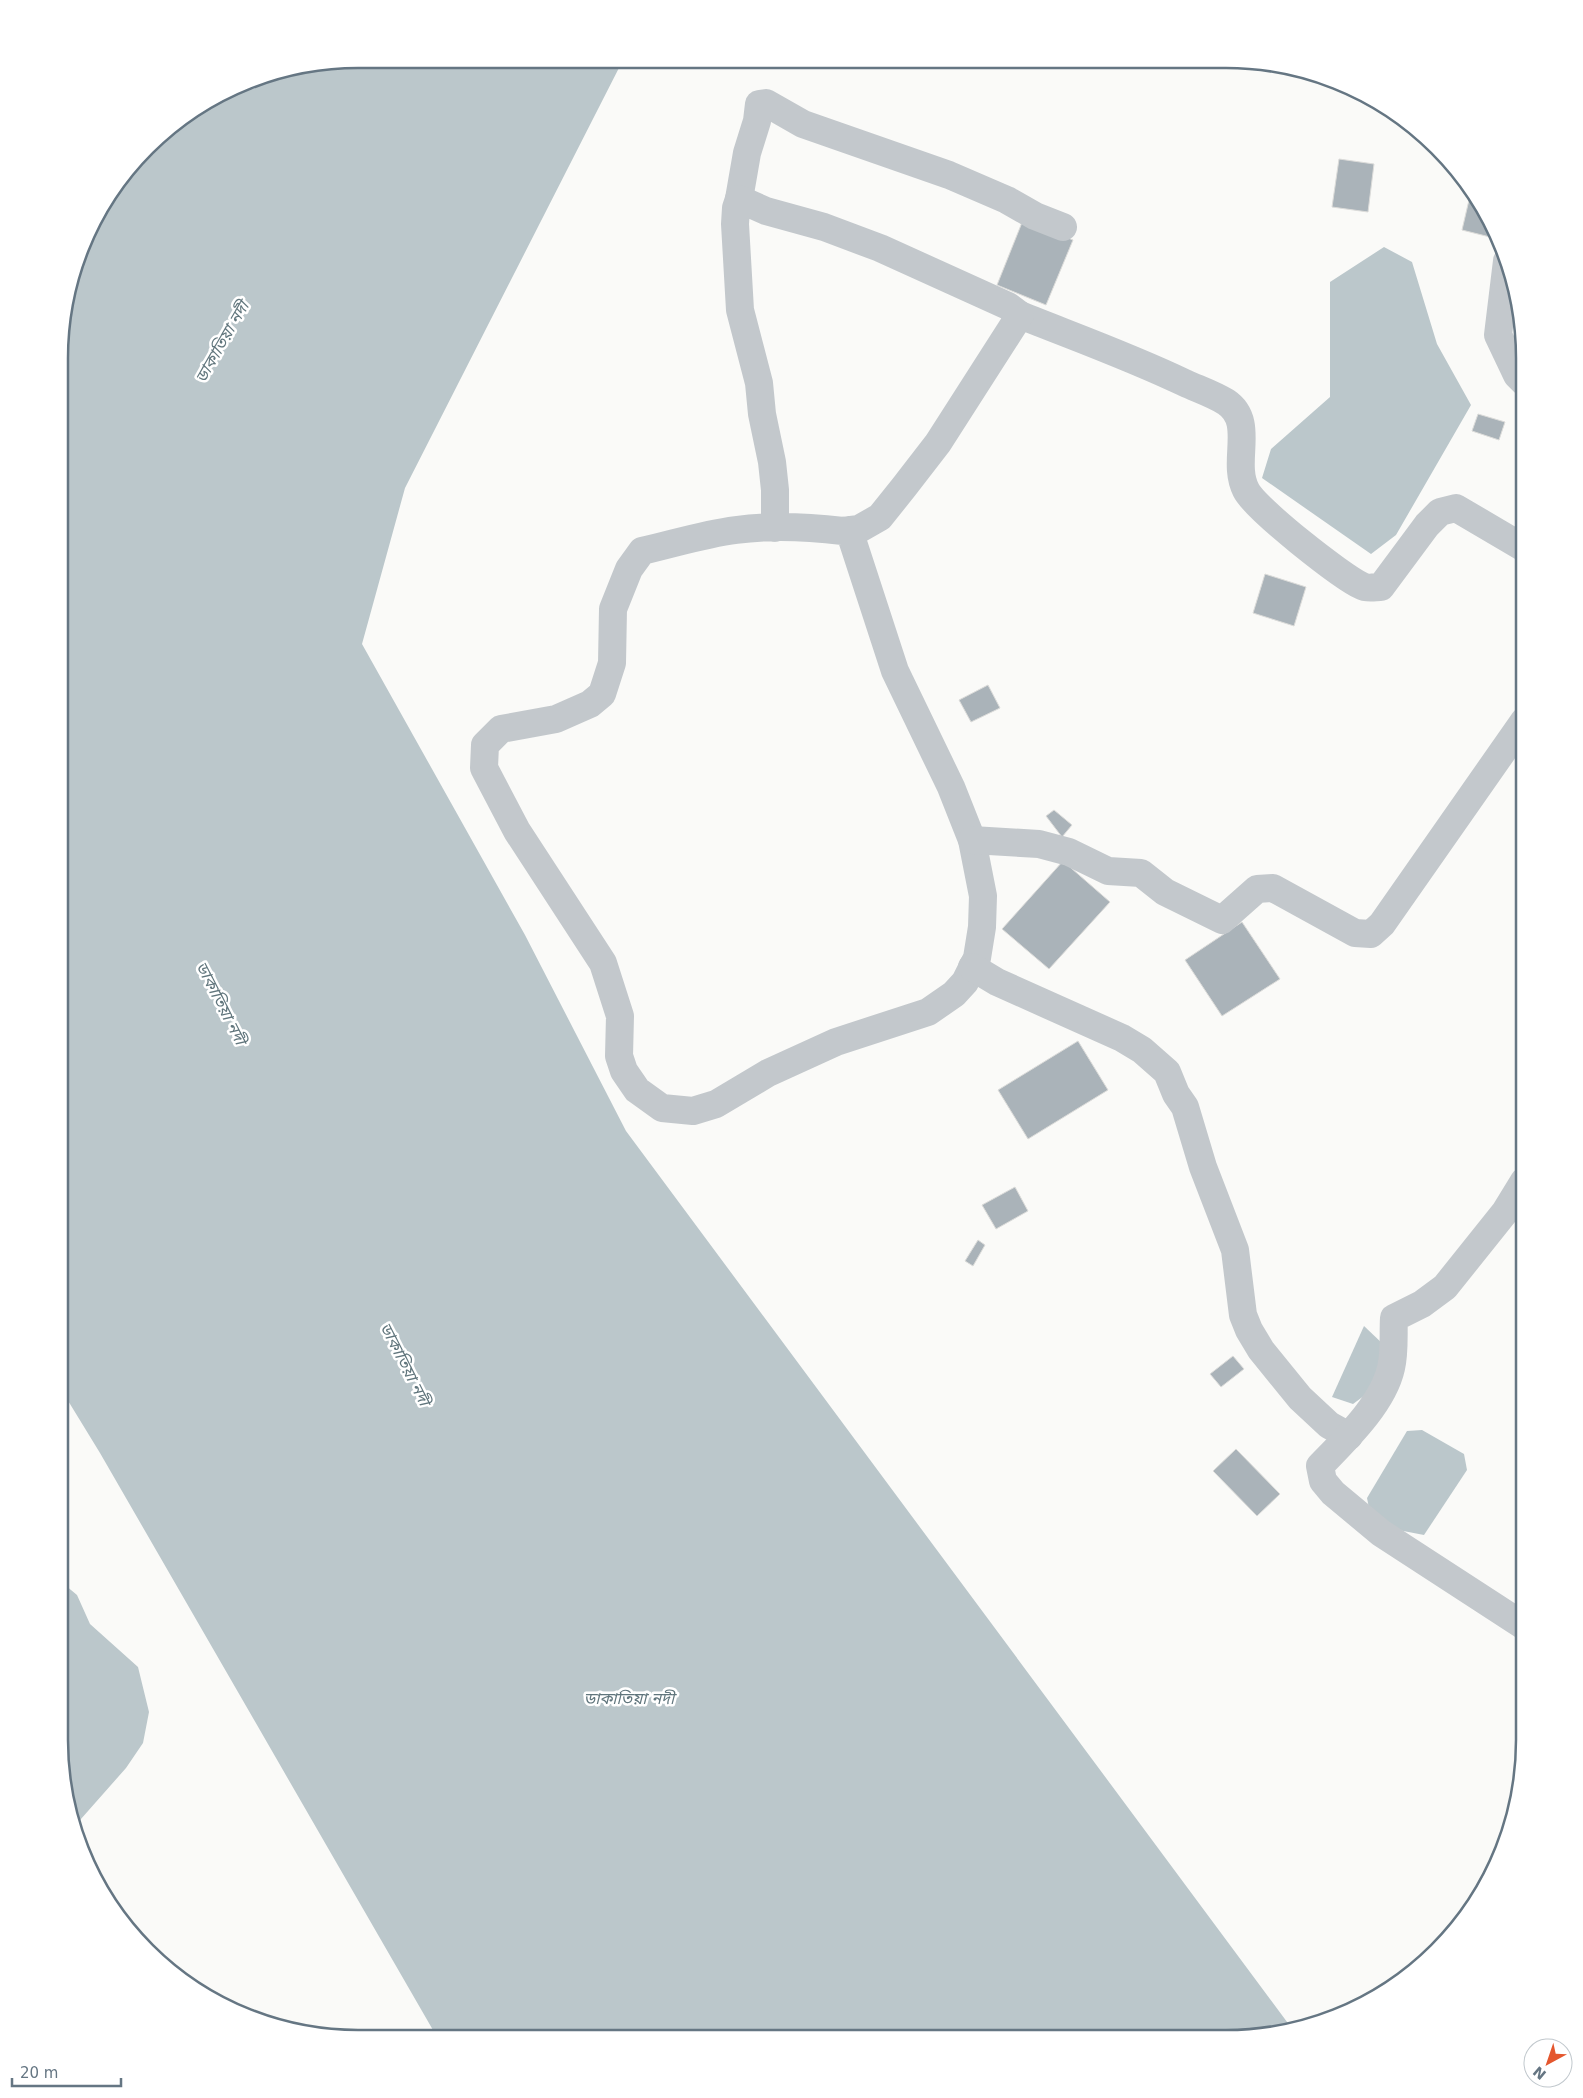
<svg xmlns="http://www.w3.org/2000/svg" width="1583" height="2098" font-family="'DejaVu Sans','Noto Sans Bengali',sans-serif">
  <style>
    .water { fill: #bbc7cb }
    .building { fill: #aab3b9; stroke: #dcdcda }
    .lines { fill: none; stroke-linecap: round; stroke-linejoin: round }
    .minor { stroke: #c3c8cc; stroke-width: 28 }
    .labels { text-anchor: middle; dominant-baseline: central; stroke-width: 5; stroke-linejoin: round; paint-order: stroke }
    .water-label { font-size: 16px; font-style: italic; fill: #60757c; stroke: #fff }
    .rim { fill: none; stroke: #657683; stroke-width: 2.5 }
  </style>
  <rect width="100%" height="100%" fill="#fafaf8"/>
  <g class="water">
    <path d="M357,59l266,1 -218,428 -43,156 163,291 101,196 667,899 -67,9 -789,-2 -337,-584 -41,-67 2,-1068 38,-110 62,-75 100,-58z"/>
    <path d="M1384,247l28,15 25,82 34,61 -75,130 -25,19 -109,-76 9,-29 59,-52v-115z"/>
    <path d="M1364,1326l21,20 -9,41 -23,17 -21,-7z"/>
    <path d="M1422,1430l42,24 3,16 -43,65 -31,-6 -23,-16 -3,-15 40,-67z"/>
    <path d="M59,1580l18,15 13,29 48,43 11,45 -6,31 -17,25 -53,60 -4,-10 -10,-77z"/>
  </g>
  <g class="building">
    <path d="M1339,159l35,5 -6,48 -36,-5z"/>
    <path d="M1469,200l9,2 15,23 -3,12 -28,-7z"/>
    <path d="M1023,220l50,20 -27,65 -49,-20z"/>
    <path d="M1478,414l27,8 -6,18 -27,-9z"/>
    <path d="M1265,574l41,13 -12,39 -41,-13z"/>
    <path d="M988,685l12,23 -29,14 -12,-22z"/>
    <path d="M1054,810l18,15 -10,12 -16,-21z"/>
    <path d="M1063,861l47,41 -61,67 -47,-40z"/>
    <path d="M1242,922l38,57 -58,37 -37,-56z"/>
    <path d="M1078,1041l30,49 -80,49 -30,-49z"/>
    <path d="M1015,1187l13,24 -32,18 -14,-24z"/>
    <path d="M978,1240l7,5 -12,21 -8,-5z"/>
    <path d="M1233,1356l11,13 -23,18 -11,-13z"/>
    <path d="M1236,1449l44,45 -23,22 -44,-45z"/>
  </g>
  <g class="lines">
    <g class="minor">
      <path d="M739,199l8,-46 10,-32 2,-17 7,-1 37,21 146,51 58,25 28,16 28,11"/>
      <path d="M1507,261l-9,74 19,40 7,7"/>
      <path d="M1020,315c55,22 111,42 165,68 13,6 28,11 41,19 30,20 5,59 20,88 9,19 96,87 116,96 5,3 13,1 19,1l46,-62 13,-13 16,-4 68,40"/>
      <path d="M775,528v-38l-3,-28 -10,-48 -3,-31 -19,-73 -5,-86 1,-16 3,-9 27,12 58,16 56,21 128,58 12,9 -82,128 -34,44 -24,30 -21,12 -16,2c-35,-4 -72,-6 -107,-1 -32,4 -63,14 -94,21l-13,18 -16,40 -1,54 -10,31 -12,10 -34,15 -55,10 -16,16 -1,23 33,63 86,132 17,53 -1,40 5,15 13,19 25,18 31,3 23,-7 52,-31 68,-31 92,-30 26,-18 11,-12 12,-24 5,-31 1,-31 -11,-56 -21,-53 -56,-116 -46,-141"/>
      <path d="M972,840l67,4 30,8 39,19 33,2 24,19 57,28 35,-31 16,-1 82,45 16,1 11,-10 142,-203"/>
      <path d="M972,967l25,15 125,56 20,12 25,22 9,22 9,13 18,60 32,83 8,65 6,15 12,20 39,48 29,27 20,11"/>
      <path d="M1524,1626l-143,-93 -48,-40 -10,-12 -3,-15c25,-26 63,-62 71,-98 4,-16 2,-34 3,-50l28,-14 23,-17 60,-75 19,-31"/>
    </g>
  </g>
  <g class="labels">
    <g class="water-label">
      <text transform="translate(222 342) rotate(-60)">ডাকাতিয়া নদী</text>
      <text transform="translate(221 1003) rotate(63)">ডাকাতিয়া নদী</text>
      <text transform="translate(405 1364) rotate(63)">ডাকাতিয়া নদী</text>
      <text x="629" y="1698">ডাকাতিয়া নদী</text>
    </g>
  </g>
  <path d="M0 0H1583V2098H0ZM358 68H1226A290 290 0 0 1 1516 358V1740A290 290 0 0 1 1226 2030H358A290 290 0 0 1 68 1740V358A290 290 0 0 1 358 68Z" fill="#fff" fill-rule="evenodd"/>
  <path class="rim" d="M358 68H1226A290 290 0 0 1 1516 358V1740A290 290 0 0 1 1226 2030H358A290 290 0 0 1 68 1740V358A290 290 0 0 1 358 68Z"/>
  <g transform="translate(1548 2063) rotate(220)"><circle r="24" fill="#ffffff" stroke="#c1c8cd"/>
  <path d="M0-4L9 19L0 12L-9 19Z" fill="#e4572e"/>
  <text y="-8" font-size="14" font-weight="bold" text-anchor="middle" fill="#657683">N</text>
  </g>
  <path d="M12 2078v8h109v-8" fill="none" stroke="#657683" stroke-width="2.5"/>
  <text x="20" y="2078" font-size="15" fill="#657683" stroke="#ffffff" stroke-width="4" paint-order="stroke">20 m</text>
</svg>
